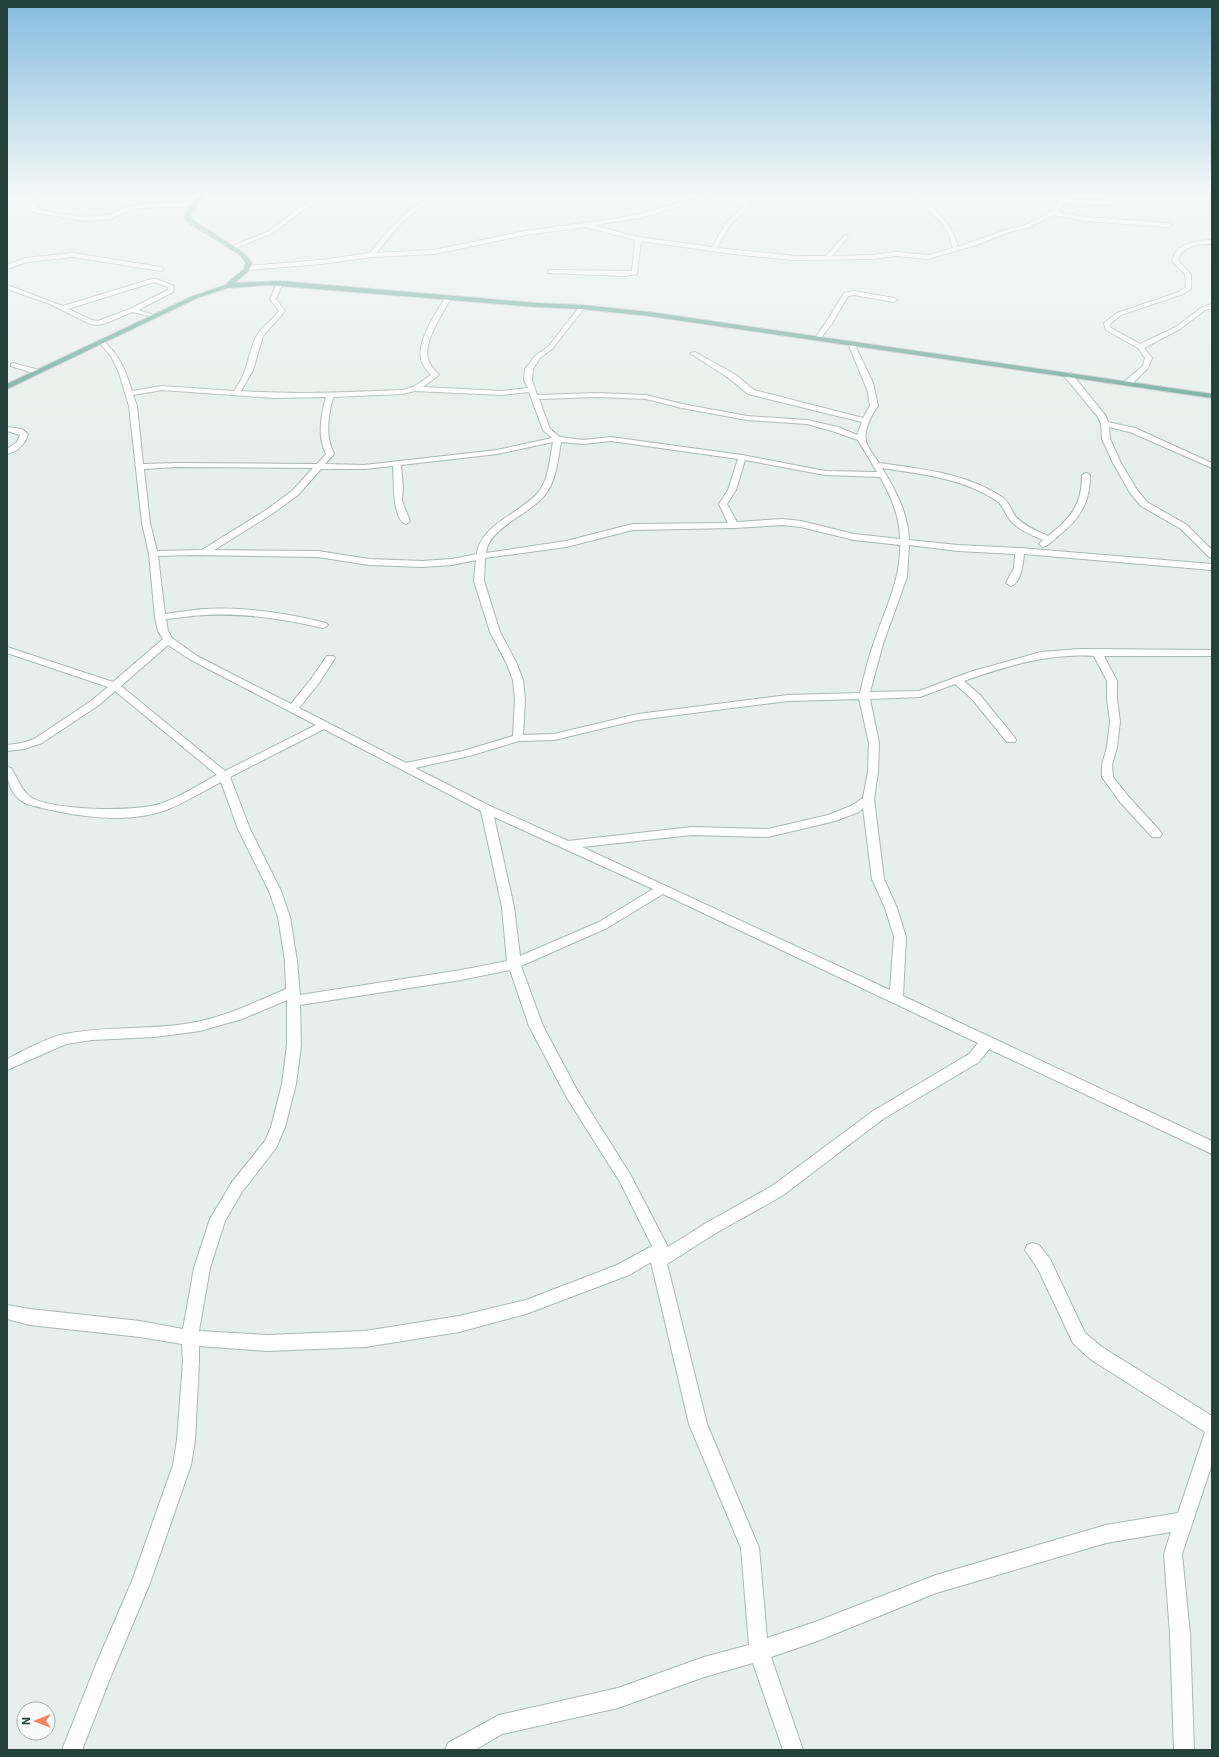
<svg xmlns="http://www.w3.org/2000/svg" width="1219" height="1757" font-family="'Exo 2',sans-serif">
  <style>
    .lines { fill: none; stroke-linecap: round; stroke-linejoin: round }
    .minor-casing { stroke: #a8b8b2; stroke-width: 2 }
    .major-casing { stroke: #c2cac8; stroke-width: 2 }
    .minor { fill: #fff; fill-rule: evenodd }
    .major { fill: #6aa596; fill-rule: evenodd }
  </style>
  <rect width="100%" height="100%" fill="#e6efeb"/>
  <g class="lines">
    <defs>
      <g id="minor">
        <path d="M38,197h6l-8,8 1,5 47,7 25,-2 18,-8 13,-3 54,-2 3,2 -3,2 -54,2 -9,1 -21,10 -26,2 -51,-9 -3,-7z"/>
        <path d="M318,197h7l-22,13 -30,23 -38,15 -5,-1 39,-16 30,-23z"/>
        <path d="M430,197h7l-19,12 -17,14 -25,30 58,-3 91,-19 89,-12 25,-5 63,-17h8l-70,21 -47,7 45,12 74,10 14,-24 18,-17 -5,-9h6l5,9 -20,19 -13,23 78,8h31l19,-21 3,2 -16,19 40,-1 24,-3 32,3 25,-7 -4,-13 -8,-13 -19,-18 -22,-7c30,0 50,23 58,50l50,-18 15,-3 16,-7 16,-10 4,-12h6l-1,2 48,2 3,2 -3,2 -49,-2 -5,9 27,5 84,6 3,2 -3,2 -84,-6 -31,-6 -27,13 -15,3 -36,14 -48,14 -32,-3 -24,3 -77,1 -54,-5 -100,-14 -4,33 -12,2 -77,-3v-2l2,-1 82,1 3,-31 -50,-13 -60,8 -91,19 -62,3 -51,7 -73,6 -3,-2 3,-2 73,-6 49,-7c17,-22 35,-43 60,-56z"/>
        <path d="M1212,240v4c-14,0 -30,1 -34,17l13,13v15l-8,5 -62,21 -11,9 1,4 29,16 36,-17 25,-19 11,-4v4l-7,2 -25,19 -36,19 8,10 -4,10 -17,17h-6v-4l18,-15 2,-8 -7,-10 -32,-18 -2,-7 13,-10 62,-21 7,-5 -1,-13 -13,-13c5,-18 23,-20 40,-21z"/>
        <path d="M73,253l88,14 3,2 -3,2 -88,-14 -46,5 -20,7v-4l19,-7z"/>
        <path d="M152,279h4l18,7 -1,6 -35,18 16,5v2l-22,-5 -23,10 -11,3 -8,-1 -40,-20 -43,-15v-4l56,21zM154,282l14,5v3l-38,19 -32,12 -6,-1 -24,-11z"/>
        <path d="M280,281l3,2 -7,16 9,12 -22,25 -10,34 -12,21c54,4 107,1 161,-1l11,-3 18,-12c-4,-5 -9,-10 -10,-16 -4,-18 15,-46 24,-61l3,-2 3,2c-8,15 -28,44 -23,61 2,7 7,11 11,16l-16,12 79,4 26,-3 -4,-8 1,-11 10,-13 14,-10 31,-40 2,-1 3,2 -32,41 -13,10 -7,11 -1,11 5,15 61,-2 48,2 36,9 65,12 60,4 31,7 19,8 5,-13 -114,-28 -18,-15 -40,-26 5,-1 41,23 18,15 109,28 7,-12 -2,-14 -20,-49 3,-2 3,2 19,40 5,23c-7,9 -16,27 -11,38 3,7 8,13 12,19 42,6 87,10 123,34 8,5 9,14 14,20 8,9 21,14 32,19 23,-18 34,-31 34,-61l4,-2 4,2c0,28 -10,44 -32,61 -4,4 -9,9 -15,11l-4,-3 4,-4c-11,-5 -24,-10 -32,-19 -6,-6 -7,-15 -14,-20 -34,-23 -76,-27 -115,-33 14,23 26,45 27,72l49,5 62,3 192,16v6l-188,-16c-1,10 -3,29 -13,32l-5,-3 8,-15 1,-14 -57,-3 -49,-6 -2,32 -24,67 -13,48 49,-1 54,-20 68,-19 39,-3 132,1v6h-108l13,25v18l3,23 -3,25 -5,18 1,12 15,19 32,35 2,3 -2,3h-8l-32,-35 -18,-25v-12l5,-18 3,-25 -3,-23v-18l-13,-25c-45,-3 -88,10 -130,25l16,14 35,43 1,2 -1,2h-8l-35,-43 -17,-15 -35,13 -50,2 9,44 -1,29 -4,27 10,80 13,29 9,29 -3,59 309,145v13l-223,-105 -10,13 -96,57 -101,77 -66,37 -49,31 40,160 52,124 8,90 48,-16 121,-47 170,-50 72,-12 27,-81 -115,-73 -17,-16 -35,-74 -13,-19 2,-5 6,-2 6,2 11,14 35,74 17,14 110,69v48l-30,90 8,80 4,116h-20l-4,-116 -6,-80 7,-22 -65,11 -170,50 -121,49 -44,15 32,93h-20l-30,-87 -49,14 -86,31 -116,26 -27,16h-30l3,-7 51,-28 119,-27 86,-31 45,-12 -8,-97 -52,-124 -38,-162 -22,13 -103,39 -67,18 -94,15 -98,4 -68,-5v16l-4,78 -4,25 -41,118 -37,88 -31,79h-20l35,-88 35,-81 41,-116 4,-25 6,-78 -1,-18 -42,-7 -110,-12 -23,-6v-14l23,4 110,12 43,8 11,-61 16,-49 22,-37 33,-41 6,-14 11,-43 5,-39v-45l-45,19 -42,12 -45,6 -63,3 -26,4 -59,26v-11c16,-8 41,-22 58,-25 45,-9 92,-3 136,-13 30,-7 57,-20 85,-32l-1,-28 -7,-44 -9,-26 -31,-62 -17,-47c-18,9 -36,21 -55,28 -38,14 -85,7 -124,-2 -5,-2 -12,-2 -17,-5 -14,-7 -18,-22 -18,-36l4,1c6,9 9,20 18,28 19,15 107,16 130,8 20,-6 39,-19 58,-29l-102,-84 -16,14 -57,38 -18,6 -17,2v-6l15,-2 12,-4 57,-38 17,-14 -101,-34v-6l106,35 50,-43 -5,-8 -3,-14 -6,-63 -7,-31 -13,-117 -10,-33 -8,-17 -13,-15 5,-1c17,17 22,28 29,51l30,-5 72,5c15,-20 13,-35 22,-54 6,-11 16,-16 23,-26l-9,-12 7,-16zM162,390l112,8 52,-1c-5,19 -9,39 0,57l-9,10 -140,-1 -34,1 -6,-58 -4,-11zM415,391l87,4 27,-3 14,38 9,8 -55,12 -133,15 -39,-1 9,-10c-9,-18 -6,-38 -1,-57l69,-3zM598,397l48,2 36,9 65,12 60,4 25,7 26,9 19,32 -52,-1 -83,-16 -131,-18 -28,3 -23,-3 -10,-8 -11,-30zM611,441l127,18 -10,31 -9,14 9,19 -95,1 -67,17 -80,12c2,-26 48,-40 61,-61 10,-15 11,-34 14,-50l22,2zM553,442c-3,15 -4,35 -13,48 -16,22 -60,34 -63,64l-25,5 -30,2 -53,-2 -51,-8 -104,-1 58,-36 26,-19 23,-26h43l29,-3c1,12 -1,54 13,58l4,-3 -8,-20 1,-13 -2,-23 96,-11zM745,460l80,15 55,2c11,19 20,40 20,62l-46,-5 -53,-13 -19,-2 -45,3 -10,-18 9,-14zM177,467l136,1 -21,23 -26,19 -64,40 -45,1 -7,-28 -6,-54zM782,525l19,2 53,13 46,5c1,34 -15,65 -26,97 -6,17 -10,34 -14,51l-72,2 -150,19 -84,20 -31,1 2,-36 -2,-19 -7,-18 -16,-30 -16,-51 1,-23 81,-11 67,-17 101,-2zM192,555l126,2 51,8 53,2 30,-2 24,-5 -2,21 16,51 16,30 7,18 2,19 -2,37 -50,15 -57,12 -107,-55 20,-25 16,-25 -2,-2h-6l-16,23 -20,25 -94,-48 -25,-18 -4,-7 -2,-12c14,-1 27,-4 40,-4 40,-2 79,4 117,13l5,-3 -2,-2c-39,-10 -81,-16 -121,-14 -13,1 -26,3 -40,5l-7,-58zM168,645l23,15 125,65 -91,46 -104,-85zM859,699l10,44 -1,29 -5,26 -12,8 -23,9 -60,14 -76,-2 -124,14 -78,-35 -75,-38 54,-12 50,-15 35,-1 84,-20 150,-19zM324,729l157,82 21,96 5,54 -46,9 -161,25 -3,-34 -7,-44 -9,-26 -31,-62 -20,-52zM863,808l9,71 13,29 9,29 -4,53 -308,-143 110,-12 76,2 67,-16 24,-9zM494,817l159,72 -54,33 -79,34 -6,-49zM663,894l315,149 -9,11 -96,57 -101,75 -66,37 -38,24 -38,-73 -53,-84 -34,-64 -22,-60 86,-38zM510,970l19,56 38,72 53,84 32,64 -35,19 -91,35 -67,16 -94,15 -98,4 -68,-4 11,-63 15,-47 17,-29 34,-44 9,-21 11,-43 5,-39 -1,-40 161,-25z"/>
        <path d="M854,291l40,7 3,2 -3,2 -40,-7 -6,1 -17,29 -11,14h-4l-1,-1 10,-14 19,-31z"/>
        <path d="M13,363l26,7 1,2 -4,2 -25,-8v-2z"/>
        <path d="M1065,373h6l34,42 3,7 27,6 77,35v5l-82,-36 -21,-5 1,12 11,24 16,27 10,12 40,23 25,25v8l-3,-1 -28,-28 -40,-23 -11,-13 -17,-30 -11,-24 -1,-15 -3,-7 -33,-40z"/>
        <path d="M7,427l15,2 6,5c-3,11 -10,17 -21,20v-5l10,-7 3,-7 -13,-4z"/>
      </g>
      <path id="major" d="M198,197h6l-11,13 -3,8 54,35 8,10 -3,8 -15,12 46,-2 257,22 45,2 67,7 563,82v4l-563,-82 -67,-7 -45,-2 -269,-22 -41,3 -30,10 -190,91v-5l186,-88 33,-11 1,-2 17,-14 2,-6 -6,-8 -50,-31 -6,-6 3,-8z"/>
    </defs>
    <use href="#minor" class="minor-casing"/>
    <use href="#major" class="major-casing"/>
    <use href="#minor" class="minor"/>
    <use href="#major" class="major"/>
  </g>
  <linearGradient id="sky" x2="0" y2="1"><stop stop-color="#84bce0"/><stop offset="0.44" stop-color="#f4f8f6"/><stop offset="1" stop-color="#f4f8f6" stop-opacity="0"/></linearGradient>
  <rect width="1219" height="443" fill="url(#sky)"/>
  <rect width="1219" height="1757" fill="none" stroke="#24423a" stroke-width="16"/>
  <g transform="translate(36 1721) rotate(270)"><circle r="19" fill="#f7fbf9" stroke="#a3b1ad"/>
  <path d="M0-3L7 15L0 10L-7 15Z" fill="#f4845f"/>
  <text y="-6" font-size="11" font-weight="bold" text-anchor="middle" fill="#24423a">N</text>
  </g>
</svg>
